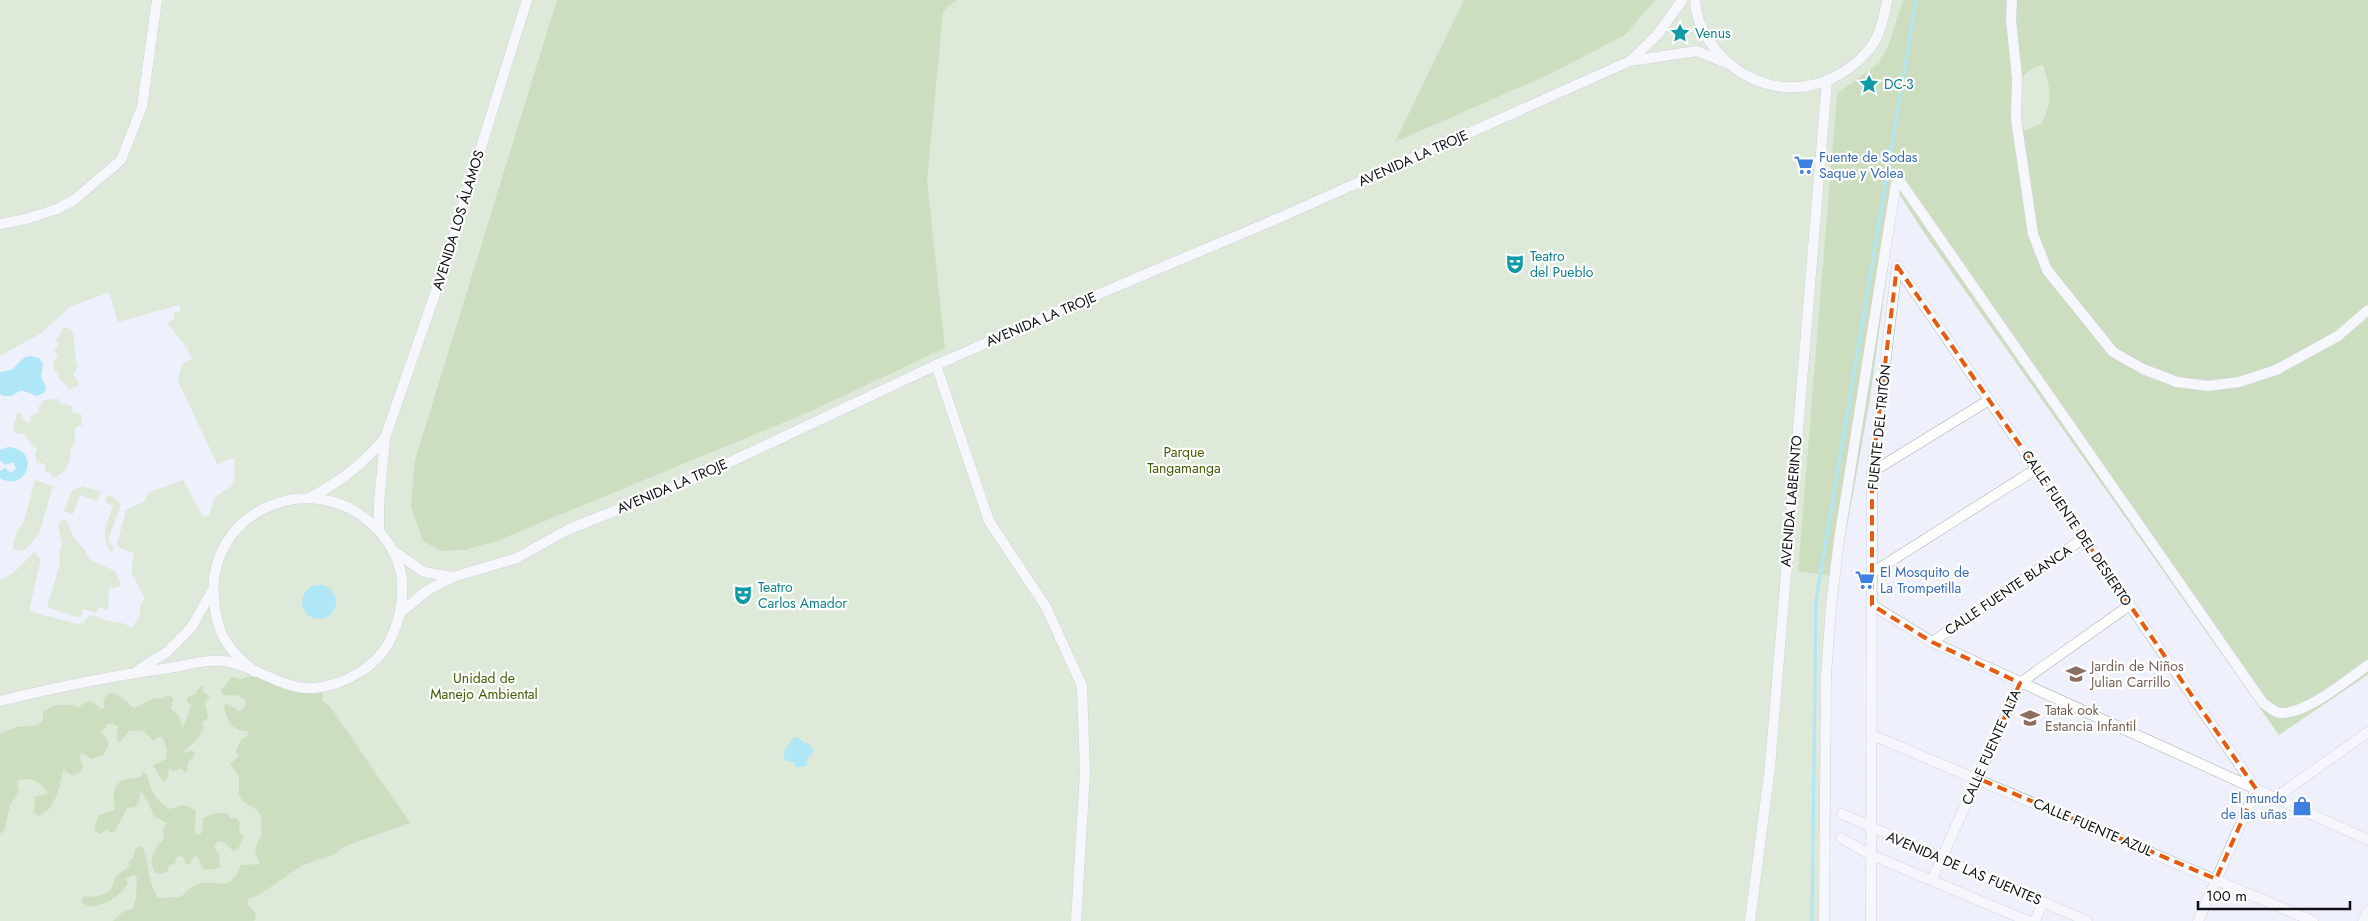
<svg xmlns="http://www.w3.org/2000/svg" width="2368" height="921" font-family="Jost,sans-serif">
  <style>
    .green { fill: #cadfaf }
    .forest { fill: #a5c676; fill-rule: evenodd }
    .water { fill: #62dcef }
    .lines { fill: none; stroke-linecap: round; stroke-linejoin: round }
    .stream { stroke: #62dcef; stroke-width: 3 }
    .minor-casing { stroke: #acafb9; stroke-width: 11 }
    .minor { stroke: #fff; stroke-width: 10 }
    .marked { fill: none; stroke: #e8590c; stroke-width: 4; stroke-dasharray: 10 6; stroke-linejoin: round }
    .labels { text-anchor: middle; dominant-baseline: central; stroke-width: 4.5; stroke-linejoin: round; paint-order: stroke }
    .culture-label { font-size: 14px; fill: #0d838f; stroke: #fff; text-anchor: start }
    .shop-label { font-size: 14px; fill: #366cbe; stroke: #fff; text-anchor: start }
    .street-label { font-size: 14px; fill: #101115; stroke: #fff }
    .park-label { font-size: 14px; fill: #425d02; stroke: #fff }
    .education-label { font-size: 14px; fill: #785e54; stroke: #fff; text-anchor: start }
  </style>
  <rect width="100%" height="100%" fill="#eef1fc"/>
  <g class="green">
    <path d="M0,0h2368v675l-89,60 -356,-504 -25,-39 -28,206 -32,179 -4,38 -6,139v167h-1828v-341l13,-7 21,-21 7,7 -12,52 48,13 6,-2 7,-7c7,0 12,5 19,6 9,2 14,0 22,7l9,-12v-12l5,-5 -14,-27 3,-19 -15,-5 -2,-4 9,-34 19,-9 4,-9 34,-12 21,38 5,-3 6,-18 17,-11c6,-14 0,-20 3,-29l-18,7 -39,-83 4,-17 10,-5 -5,-11 -20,-25 7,-4v-6l7,-2 -2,-6 -61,17 -9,-30 -39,15 -30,27 -40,22z"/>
    <path d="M66,327l6,3c4,14 1,24 6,36l-5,9 6,7 -1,4 -8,3 -12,-11 1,-4 -6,-6 1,-7 4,-4 -5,-9 4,-1 2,-4 -4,-3 7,-8 1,-4z"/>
    <path d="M59,399l2,6 4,-1 7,2v6l9,2 1,11 -7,3v14l-5,8c2,12 -4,24 -17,28l-3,-5 -5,-1v-8l-8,-1 -2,-8 2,-7 -4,-1 -9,-13h-7l-4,-6 5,-16 4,3 1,5 5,3 3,-3 -1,-3 10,-5 -2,-4 6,-8z"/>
    <path d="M35,480l18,6 -14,48 -14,16h-12v-9h1l4,-11 6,-9z"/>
    <path d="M82,486l19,6 -4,9 -17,-6 -7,19 -9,-3 8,-20z"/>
    <path d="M107,495l8,3 6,7 -13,35 6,9 -3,3c-12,-14 -3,-32 2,-46l-8,-4z"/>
    <path d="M62,520h3c5,5 6,12 9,18 7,8 11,11 16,22l25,11 6,14 -5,3h-7l-1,22 -9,-3 -2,6 -14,-4 -2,9 -34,-11 13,-44 -1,-11 3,-8 -4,-19z"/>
  </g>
  <g class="forest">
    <path d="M557,0h400l-14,11 -16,170 18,167 -136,64 -315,130 -30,8 -22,1 -19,-10 -12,-34 4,-47z"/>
    <path d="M1464,0h191l-30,35 -75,39 -155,68z"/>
    <path d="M1903,0h465v674l-89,61 -356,-504 -25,-39 -28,206 -32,179 -40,-6 39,-477 42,-31 10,-19zM2043,65c8,25 10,34 -1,58l-18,8 -4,-11v-41l12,-11z"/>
    <path d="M258,674l65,17 -1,10 7,4 81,118 -65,23 -12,9 -30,10 -44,30 -10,3 -2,6 9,10 -2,7h-141l8,-8 12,-5 3,-10 1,-20 -3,-3 -9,4 3,4c-9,16 -25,23 -41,24l-6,-5 3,-6c16,2 29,-1 31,-19l15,-11 -2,-3 6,-7 1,-7 4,-3 4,2c7,19 4,31 15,50l22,-1c5,-3 10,-10 15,-12 22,-9 33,12 46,-20l19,-1 -5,-11 2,-10 5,-8 -1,-19 -5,-7 -14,-8 -3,-7v-18l-9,-12 9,-8 -3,-5 4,-10 9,-7 -1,-3c-17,0 -20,-9 -24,-24l2,-4 13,8 5,-3 2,-6c-5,-9 -14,-6 -23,-7l-2,-4 10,-14 10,2z"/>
    <path d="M202,685l2,8 6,3 -5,7 3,15 -6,4 2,6 -7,12 -13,11 1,2 6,-3 4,2 -2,6 -5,4 -1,10h-3l-2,-4 -9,3 -4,-3 -1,9 -5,5 -10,-17 13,-6 1,-11 -5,-11h-5l-3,4 -12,-11 -13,1 -9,11 -3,-2 1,-14 -8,-3 -3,1 -1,4 -5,4 8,10 -5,13 -13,4 -10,-7 -1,6 3,8 -3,6 -7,4 -7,-4 -2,-4c-5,18 -7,41 -26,48l-4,-4 1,-15 11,-3 1,-4c-9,-9 -18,-14 -30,-9l2,11 -9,12 -5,26 -5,4v-100l16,-7 22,-2 5,-5v-8c11,-9 23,-8 36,-5l6,-5 6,-1 10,8 4,-2 -2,-6 6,-8c13,0 15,9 26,15 10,-4 15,-12 27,-9l5,-4 6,3 -2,11 8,7 4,12 8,-22 -4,-5v-4l9,-3 1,-4z"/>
    <path d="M143,772l4,2c3,16 8,25 22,35l15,-4 12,5 -2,23 5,2 3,-3 1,-14 13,-5h12l2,5h6l4,5 -1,8 5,5 -6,13 -5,2 -8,-8 -6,-2 -5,4 2,6 3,2 1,15 -17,2 -5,-13 -4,-1 -4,8h-5l-1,-6 -4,-2 -4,2 -1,6 -6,1 -1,6 -7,3 -6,-1c-7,-16 -2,-23 9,-34l-1,-10 4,-6 -12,-6 -11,-22 -4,-3 -1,11 -4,4 -8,1 -12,23 -5,2 -2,-4 -8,5 -5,-3v-6l4,-10 16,-5c-1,-11 -4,-24 8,-30 5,-2 12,-1 17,-3z"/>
  </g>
  <g class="water">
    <path d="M31,356l8,2 4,6 -2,13 5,10 -1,5 -8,4 -16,-6 -9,6h-9l-3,-2v-22l11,-2 14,-13z"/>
    <path d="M8,447c34,2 19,47 -8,31v-7l5,-3 6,5 5,-5 -3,-6 -8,3 -5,-5v-10z"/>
    <circle cx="319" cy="602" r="17"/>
    <path d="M794,737l5,1 5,5h4l5,6 -1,5 -4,4 -1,6 -3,3h-8l-3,-5 -7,-1 -3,-4 2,-7z"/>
  </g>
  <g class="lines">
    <path class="stream" d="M1812,921l4,-321 100,-600"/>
    <defs>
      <g id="minor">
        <path d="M1695,0c1,17 9,35 20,49 40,50 109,51 152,3 13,-14 17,-34 20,-52"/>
        <path d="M2012,0l-1,20 6,58 -1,41 17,115 14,36 66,82 30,17 34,13 31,4 31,-4 37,-12 62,-34 30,-26"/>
        <path d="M1631,60l26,-25 25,-35"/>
        <path d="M0,224l26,-5 31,-10 17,-9 47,-40 21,-53 15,-107"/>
        <path d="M1897,266l359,523 -58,132"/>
        <path d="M936,365l53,156 57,86 36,79 3,87 -9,148"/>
        <path d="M1872,472l117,-72"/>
        <path d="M311,497c30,-16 52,-33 74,-59"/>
        <path d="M379,530v-27l6,-65 52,-150 90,-288"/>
        <path d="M394,551l30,21 29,5"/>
        <path d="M1872,573l164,-104"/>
        <path d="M1872,605l60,37 436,198"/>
        <path d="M401,612l27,-22 25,-13 64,-19 50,-28 127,-51 242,-114 125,-55 220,-93 349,-156 67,-10 29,12"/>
        <path d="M1932,642l152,-104"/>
        <path d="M138,670l29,-18 24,-24 21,-37"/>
        <path d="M0,701c57,-14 110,-25 169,-33 19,-3 40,-10 60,-6 30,6 54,28 86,26 29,-3 64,-22 76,-50 14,-29 17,-66 -2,-94 -59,-88 -191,-39 -174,64 2,15 8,32 18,43 6,8 15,14 22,21"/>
        <path d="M1872,735l441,186"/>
        <path d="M2275,798l93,-66"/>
        <path d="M1842,814l245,107"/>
        <path d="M1841,838l30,17 157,66"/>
        <path d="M1932,880l88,-197 110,-78"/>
        <path d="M1750,921l20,-154 57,-687"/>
        <path d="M1824,921l2,-245 5,-70 8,-66 58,-363 366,526c5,3 11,9 17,10 25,2 67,-33 88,-48"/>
        <path d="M1871,921l1,-449 25,-206"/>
        <path d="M2035,921l8,-19"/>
        <path d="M2363,921l5,-10"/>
      </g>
    </defs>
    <use href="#minor" class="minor-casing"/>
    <use href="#minor" class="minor"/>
  </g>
  <path d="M0 0H2368V921H0ZM1897,266l359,523 -40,90 -239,-101 43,-95 -88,-41 -60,-37v-133z" fill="#eef1fc" fill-opacity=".55" fill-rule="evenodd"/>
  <path class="marked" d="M1897,266l359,523 -40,90 -239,-101 43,-95 -88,-41 -60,-37v-133z"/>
  <defs>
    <symbol id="sight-bare" viewBox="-9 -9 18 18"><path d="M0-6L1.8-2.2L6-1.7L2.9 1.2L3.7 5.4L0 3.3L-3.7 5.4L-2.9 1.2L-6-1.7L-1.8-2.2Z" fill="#0f9aa8" stroke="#fff" stroke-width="2.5" paint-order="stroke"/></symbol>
    <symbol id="supermarket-bare" viewBox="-9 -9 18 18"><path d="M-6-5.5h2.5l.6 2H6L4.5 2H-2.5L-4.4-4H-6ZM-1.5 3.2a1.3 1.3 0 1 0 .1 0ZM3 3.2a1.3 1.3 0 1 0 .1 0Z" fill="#3f7fe0" stroke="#fff" stroke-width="2.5" paint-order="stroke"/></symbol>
    <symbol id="theatre-bare" viewBox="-9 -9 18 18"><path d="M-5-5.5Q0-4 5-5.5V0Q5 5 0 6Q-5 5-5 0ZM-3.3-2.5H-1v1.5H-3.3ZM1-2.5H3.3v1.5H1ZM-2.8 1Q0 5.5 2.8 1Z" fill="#0f9aa8" stroke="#fff" stroke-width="2.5" paint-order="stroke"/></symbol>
    <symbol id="school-bare" viewBox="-9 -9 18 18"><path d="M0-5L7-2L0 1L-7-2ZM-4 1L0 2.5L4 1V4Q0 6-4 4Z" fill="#8d6e63" stroke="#fff" stroke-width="2.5" paint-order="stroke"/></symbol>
    <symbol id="shop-bare" viewBox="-9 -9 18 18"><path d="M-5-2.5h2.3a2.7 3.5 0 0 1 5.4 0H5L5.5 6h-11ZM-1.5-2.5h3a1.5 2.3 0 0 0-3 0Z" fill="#3f7fe0" stroke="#fff" stroke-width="2.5" paint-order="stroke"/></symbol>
  </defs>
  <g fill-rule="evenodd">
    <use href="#sight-bare" x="1666" y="19" width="28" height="28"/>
    <use href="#sight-bare" x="1855" y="70" width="28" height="28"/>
    <use href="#supermarket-bare" x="1790" y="151" width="28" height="28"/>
    <use href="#theatre-bare" x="1501" y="250" width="28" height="28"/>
    <use href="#supermarket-bare" x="1851" y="566" width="28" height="28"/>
    <use href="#theatre-bare" x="729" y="581" width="28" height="28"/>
    <use href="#school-bare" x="2062" y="660" width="28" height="28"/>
    <use href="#school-bare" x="2016" y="704" width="28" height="28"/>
    <use href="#shop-bare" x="2288" y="792" width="28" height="28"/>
  </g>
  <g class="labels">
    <g class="culture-label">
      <text x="1695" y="33">Venus</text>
      <text x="1884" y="84">DC-3</text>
      <text x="1530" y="256">Teatro<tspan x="1530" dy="16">del Pueblo</tspan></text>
      <text x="758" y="587">Teatro<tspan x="758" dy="16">Carlos Amador</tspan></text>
    </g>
    <g class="shop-label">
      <text x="1819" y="157">Fuente de Sodas<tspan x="1819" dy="16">Saque y Volea</tspan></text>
      <text x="1880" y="572">El Mosquito de<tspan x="1880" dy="16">La Trompetilla</tspan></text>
      <text x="2287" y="798" text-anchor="end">El mundo<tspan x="2287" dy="16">de las uñas</tspan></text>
    </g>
    <g class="street-label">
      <text transform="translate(1413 158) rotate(-24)">AVENIDA LA TROJE</text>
      <text transform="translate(458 220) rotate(-73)">AVENIDA LOS ÁLAMOS</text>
      <text transform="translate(1041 319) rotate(-23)">AVENIDA LA TROJE</text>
      <text transform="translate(1879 427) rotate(-84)">FUENTE DEL TRITÓN</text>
      <text transform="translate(672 486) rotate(-23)">AVENIDA LA TROJE</text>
      <text transform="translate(1791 501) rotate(-85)">AVENIDA LABERINTO</text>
      <text transform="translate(2077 528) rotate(56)">CALLE FUENTE DEL DESIERTO</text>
      <text transform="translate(2008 590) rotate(-34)">CALLE FUENTE BLANCA</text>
      <text transform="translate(1991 747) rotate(-66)">CALLE FUENTE ALTA</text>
      <text transform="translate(2093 827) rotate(23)">CALLE FUENTE AZUL</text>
      <text transform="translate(1964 868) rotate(23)">AVENIDA DE LAS FUENTES</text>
    </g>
    <g class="park-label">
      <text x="1184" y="452">Parque<tspan x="1184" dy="16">Tangamanga</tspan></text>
      <text x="484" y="678">Unidad de<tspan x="484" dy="16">Manejo Ambiental</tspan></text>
    </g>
    <g class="education-label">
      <text x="2091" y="666">Jardin de Niños<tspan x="2091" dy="16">Julian Carrillo</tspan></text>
      <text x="2045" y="710">Tatak ook<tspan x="2045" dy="16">Estancia Infantil</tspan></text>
    </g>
  </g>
  <path d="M2198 901v8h152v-8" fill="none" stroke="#101115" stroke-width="2.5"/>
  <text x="2206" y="901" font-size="15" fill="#101115" stroke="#ffffff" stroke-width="4" paint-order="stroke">100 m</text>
</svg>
